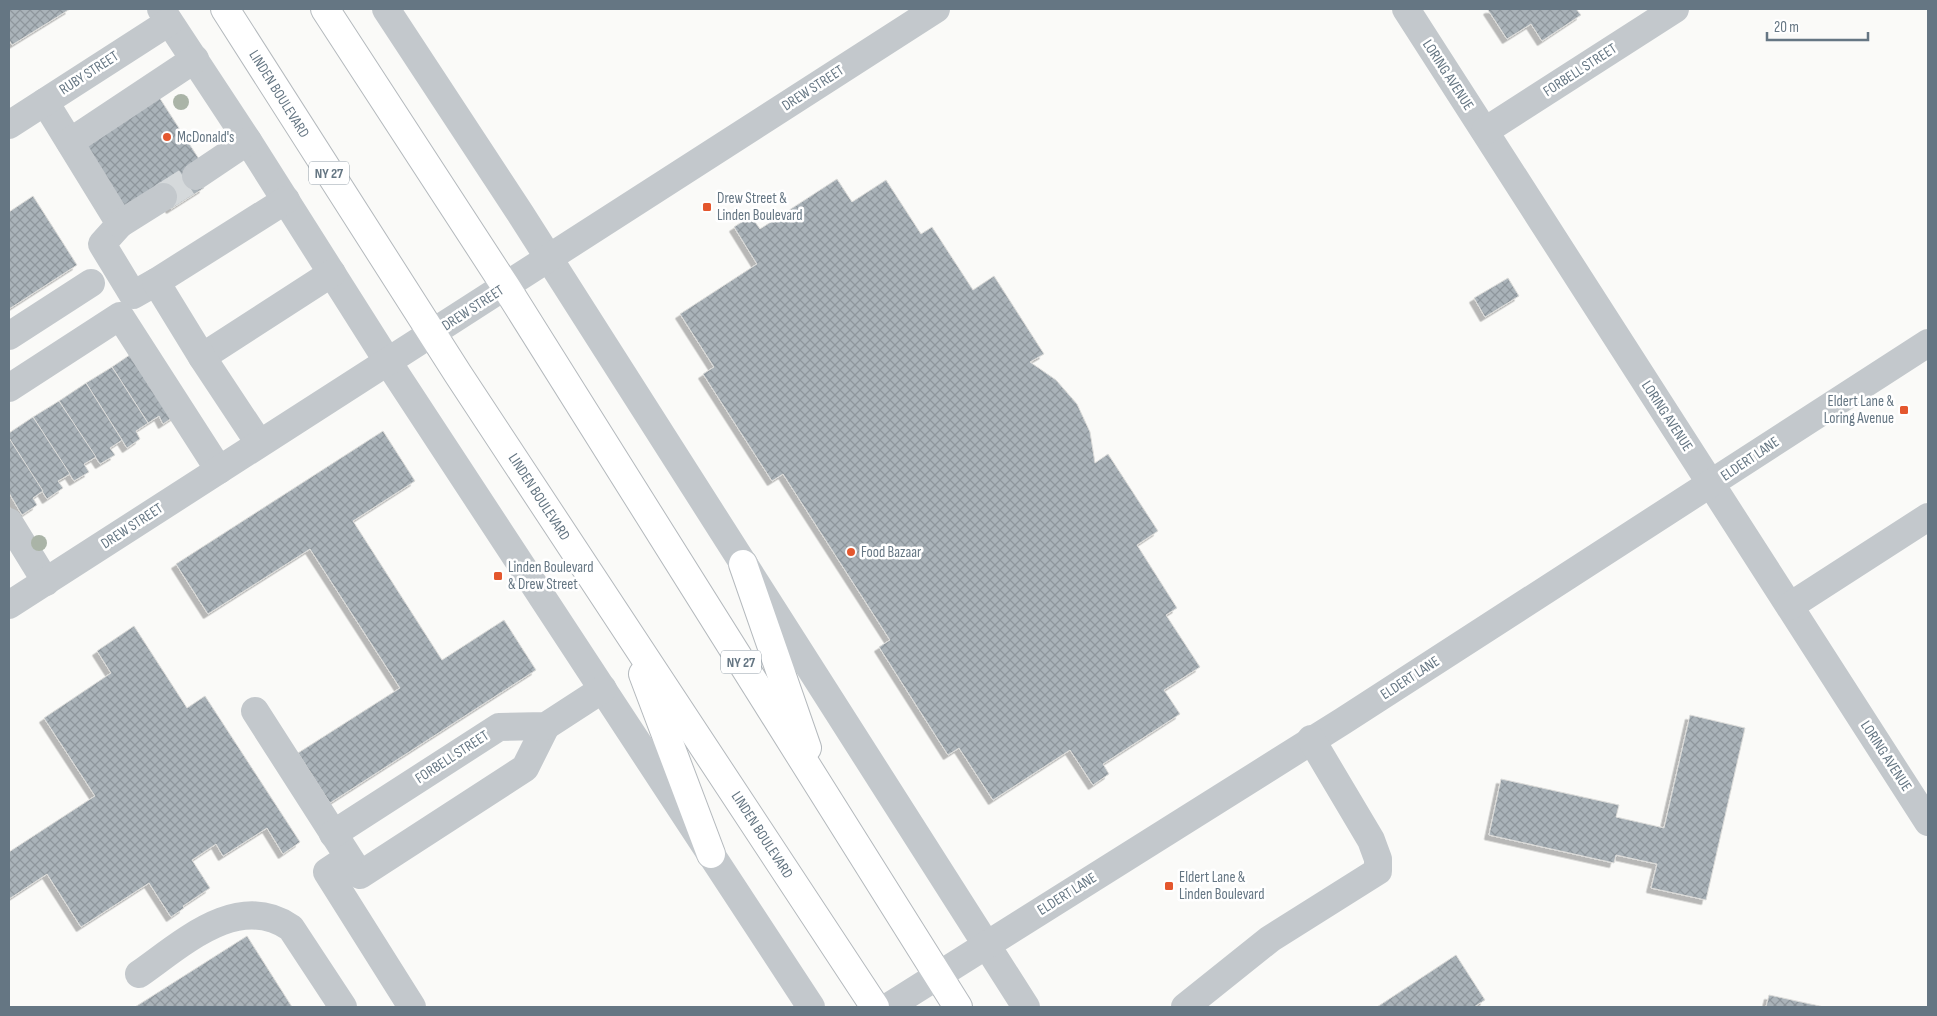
<svg xmlns="http://www.w3.org/2000/svg" width="1937" height="1016" font-family="'Sofia Sans Condensed',sans-serif">
  <style>
    .building { fill: url(#building-cross-hatch); stroke: #dcdcda; filter: url(#shadow) }
    .lines { fill: none; stroke-linecap: round; stroke-linejoin: round }
    .minor-tunnel { stroke: #d5d9db; stroke-width: 28; stroke-dasharray: 28 14; stroke-linecap: butt }
    .highway-casing { stroke: #b4b9bd; stroke-width: 30 }
    .minor { stroke: #c3c8cc; stroke-width: 28 }
    .highway { stroke: #fff; stroke-width: 28 }
    .tree { fill: #aab4a7 }
    .poi-dot { fill: #e4572e; stroke: #fff; stroke-width: 2 }
    .labels { text-anchor: middle; dominant-baseline: central; stroke-width: 5; stroke-linejoin: round; paint-order: stroke }
    .shield { fill: #fff; stroke: #939fa8; stroke-width: 1 }
    .shield-label { font-size: 14px; font-weight: bold; fill: #657683 }
    .street-label { font-size: 15px; fill: #657683; stroke: #fff }
    .poi-label { font-size: 15px; fill: #657683; stroke: #fff; text-anchor: start }
  </style>
  <defs>
    <pattern id="building-cross-hatch" width="8" height="8" patternUnits="userSpaceOnUse" patternTransform="scale(1.25)"><rect width="8" height="8" fill="#aab3b9"/><path d="M0 0l8 8M0 8l8-8" fill="none" stroke="#8e969c"/></pattern>
    <filter id="shadow"><feDropShadow dx="-4.5" dy="4.5" stdDeviation="0" flood-color="#0004"/></filter>
  </defs>
  <rect width="100%" height="100%" fill="#fafaf8"/>
  <g class="building">
    <path d="M9,9h61l-58,36 -3,-5z"/>
    <path d="M1490,9h86l5,6 -39,26 -11,-17 -24,15 -19,-29z"/>
    <path d="M157,94l42,65 -10,6 15,23 -33,21 -11,-17 -32,20 -45,-70z"/>
    <path d="M837,179l15,23 34,-22 35,54 11,-7 41,63 21,-14 50,78 -14,8 26,18 21,24 13,28 5,31 13,-9 50,77 -21,14 40,63 -11,7 34,52 -36,23 16,24 -77,50 6,10 -16,11 -23,-35 -77,50 -34,-52 -11,7 -69,-108 11,-7 -107,-166 -11,7 -69,-107 11,-7 -34,-53 77,-50 -23,-37 17,-11 9,13z"/>
    <path d="M33,196l44,69 -68,44v-97z"/>
    <path d="M1508,278l11,18 -34,21 -11,-19z"/>
    <path d="M137,350l41,64 -15,10 -4,-8 -11,7 -36,-56z"/>
    <path d="M112,367l36,56 -12,8 4,8 -13,9 -41,-65z"/>
    <path d="M86,383l36,57 -12,8 5,7 -15,9 -41,-63z"/>
    <path d="M59,401l37,56 -12,7 5,8 -15,9 -41,-64z"/>
    <path d="M33,417l37,57 -12,7 5,7 -16,11 -38,-61v-5z"/>
    <path d="M383,431l32,50 -62,40 89,139 62,-40 32,50 -206,133 -32,-50 102,-65 -90,-139 -102,65 -32,-50z"/>
    <path d="M9,438l34,53 -10,7 4,7 -15,10 -13,-22z"/>
    <path d="M134,626l53,82 18,-12 95,146 -17,12 -16,-26 -44,28 -7,-12 -24,16 18,28 -27,18 1,2 -13,9 -22,-34 -68,44 -34,-53 -38,25v-47l86,-56 -51,-78 67,-45 -14,-22z"/>
    <path d="M1690,715l55,13 -39,172 -55,-12 6,-24 -41,-9 -2,8 -125,-28 12,-56 118,26 -3,12 48,11z"/>
    <path d="M247,936l45,71h-157z"/>
    <path d="M1456,955l29,45 -11,7h-97z"/>
    <path d="M1769,995l55,12h-58z"/>
  </g>
  <g class="lines">
    <path class="minor-tunnel" d="M163,197l33,-21"/>
    <defs>
      <g id="highway">
        <path d="M225,9l233,365 417,633"/>
        <path d="M325,9l181,278 452,720"/>
        <path d="M743,564l64,184"/>
        <path d="M643,674l68,180"/>
      </g>
    </defs>
    <use href="#highway" class="highway-casing"/>
    <g class="minor">
      <path d="M161,9l87,132 140,221 423,645"/>
      <path d="M386,9l134,204 506,794"/>
      <path d="M1406,9l522,813"/>
      <path d="M45,102l75,122 -18,20 31,51 23,-13"/>
      <path d="M9,125l160,-103"/>
      <path d="M1485,131l190,-122"/>
      <path d="M70,142l125,-83"/>
      <path d="M196,176l52,-35"/>
      <path d="M120,224l43,-27"/>
      <path d="M9,336l82,-53"/>
      <path d="M202,357l130,-84"/>
      <path d="M9,388l111,-72 99,154"/>
      <path d="M259,443l-57,-86 -46,-75 130,-82"/>
      <path d="M9,522l37,60"/>
      <path d="M9,605l927,-596"/>
      <path d="M1790,606l138,-89"/>
      <path d="M255,711l105,164 165,-107 21,-42"/>
      <path d="M333,834l166,-107 47,-1 57,-37"/>
      <path d="M348,858l-21,14 85,135"/>
      <path d="M139,974c43,-30 99,-83 152,-46l52,79"/>
      <path d="M888,1007l455,-286 585,-378"/>
      <path d="M1185,1007l85,-68 108,-68v-12l-7,-19 -60,-101"/>
    </g>
    <use href="#highway" class="highway"/>
  </g>
  <g class="tree">
    <circle cx="181" cy="102" r="8"/>
    <circle cx="39" cy="543" r="8"/>
  </g>
  <g class="poi-dot">
    <circle cx="167" cy="137" r="5"/>
    <rect x="702" y="202" width="10" height="10" rx="2.5"/>
    <rect x="1899" y="405" width="10" height="10" rx="2.5"/>
    <circle cx="851" cy="552" r="5"/>
    <rect x="493" y="571" width="10" height="10" rx="2.5"/>
    <rect x="1164" y="881" width="10" height="10" rx="2.5"/>
  </g>
  <g class="labels">
    <g class="shield">
      <rect x="309" y="161.5" width="40" height="23" rx="4"/>
      <rect x="721" y="650.5" width="40" height="23" rx="4"/>
    </g>
    <g class="shield-label">
      <text x="329" y="173">NY 27</text>
      <text x="741" y="662">NY 27</text>
    </g>
    <g class="street-label">
      <text transform="translate(1580 70) rotate(-33)">FORBELL STREET</text>
      <text transform="translate(89 73) rotate(-33)">RUBY STREET</text>
      <text transform="translate(1448 75) rotate(57)">LORING AVENUE</text>
      <text transform="translate(813 88) rotate(-33)">DREW STREET</text>
      <text transform="translate(279 94) rotate(58)">LINDEN BOULEVARD</text>
      <text transform="translate(473 308) rotate(-33)">DREW STREET</text>
      <text transform="translate(1667 416) rotate(57)">LORING AVENUE</text>
      <text transform="translate(1750 459) rotate(-34)">ELDERT LANE</text>
      <text transform="translate(539 497) rotate(57)">LINDEN BOULEVARD</text>
      <text transform="translate(132 526) rotate(-33)">DREW STREET</text>
      <text transform="translate(1410 678) rotate(-33)">ELDERT LANE</text>
      <text transform="translate(1886 756) rotate(57)">LORING AVENUE</text>
      <text transform="translate(452 757) rotate(-33)">FORBELL STREET</text>
      <text transform="translate(762 835) rotate(57)">LINDEN BOULEVARD</text>
      <text transform="translate(1067 894) rotate(-32)">ELDERT LANE</text>
    </g>
    <g class="poi-label">
      <text x="177" y="137">McDonald's</text>
      <text x="717" y="198">Drew Street &amp;<tspan x="717" dy="17">Linden Boulevard</tspan></text>
      <text x="1894" y="401" text-anchor="end">Eldert Lane &amp;<tspan x="1894" dy="17">Loring Avenue</tspan></text>
      <text x="861" y="552">Food Bazaar</text>
      <text x="508" y="567">Linden Boulevard<tspan x="508" dy="17">&amp; Drew Street</tspan></text>
      <text x="1179" y="877">Eldert Lane &amp;<tspan x="1179" dy="17">Linden Boulevard</tspan></text>
    </g>
  </g>
  <rect width="1937" height="1016" fill="none" stroke="#657683" stroke-width="20"/>
  <path d="M1767 32v8h101v-8" fill="none" stroke="#657683" stroke-width="2.5"/>
  <text x="1774" y="32" font-size="15" fill="#657683" stroke="#ffffff" stroke-width="4" paint-order="stroke">20 m</text>
</svg>
